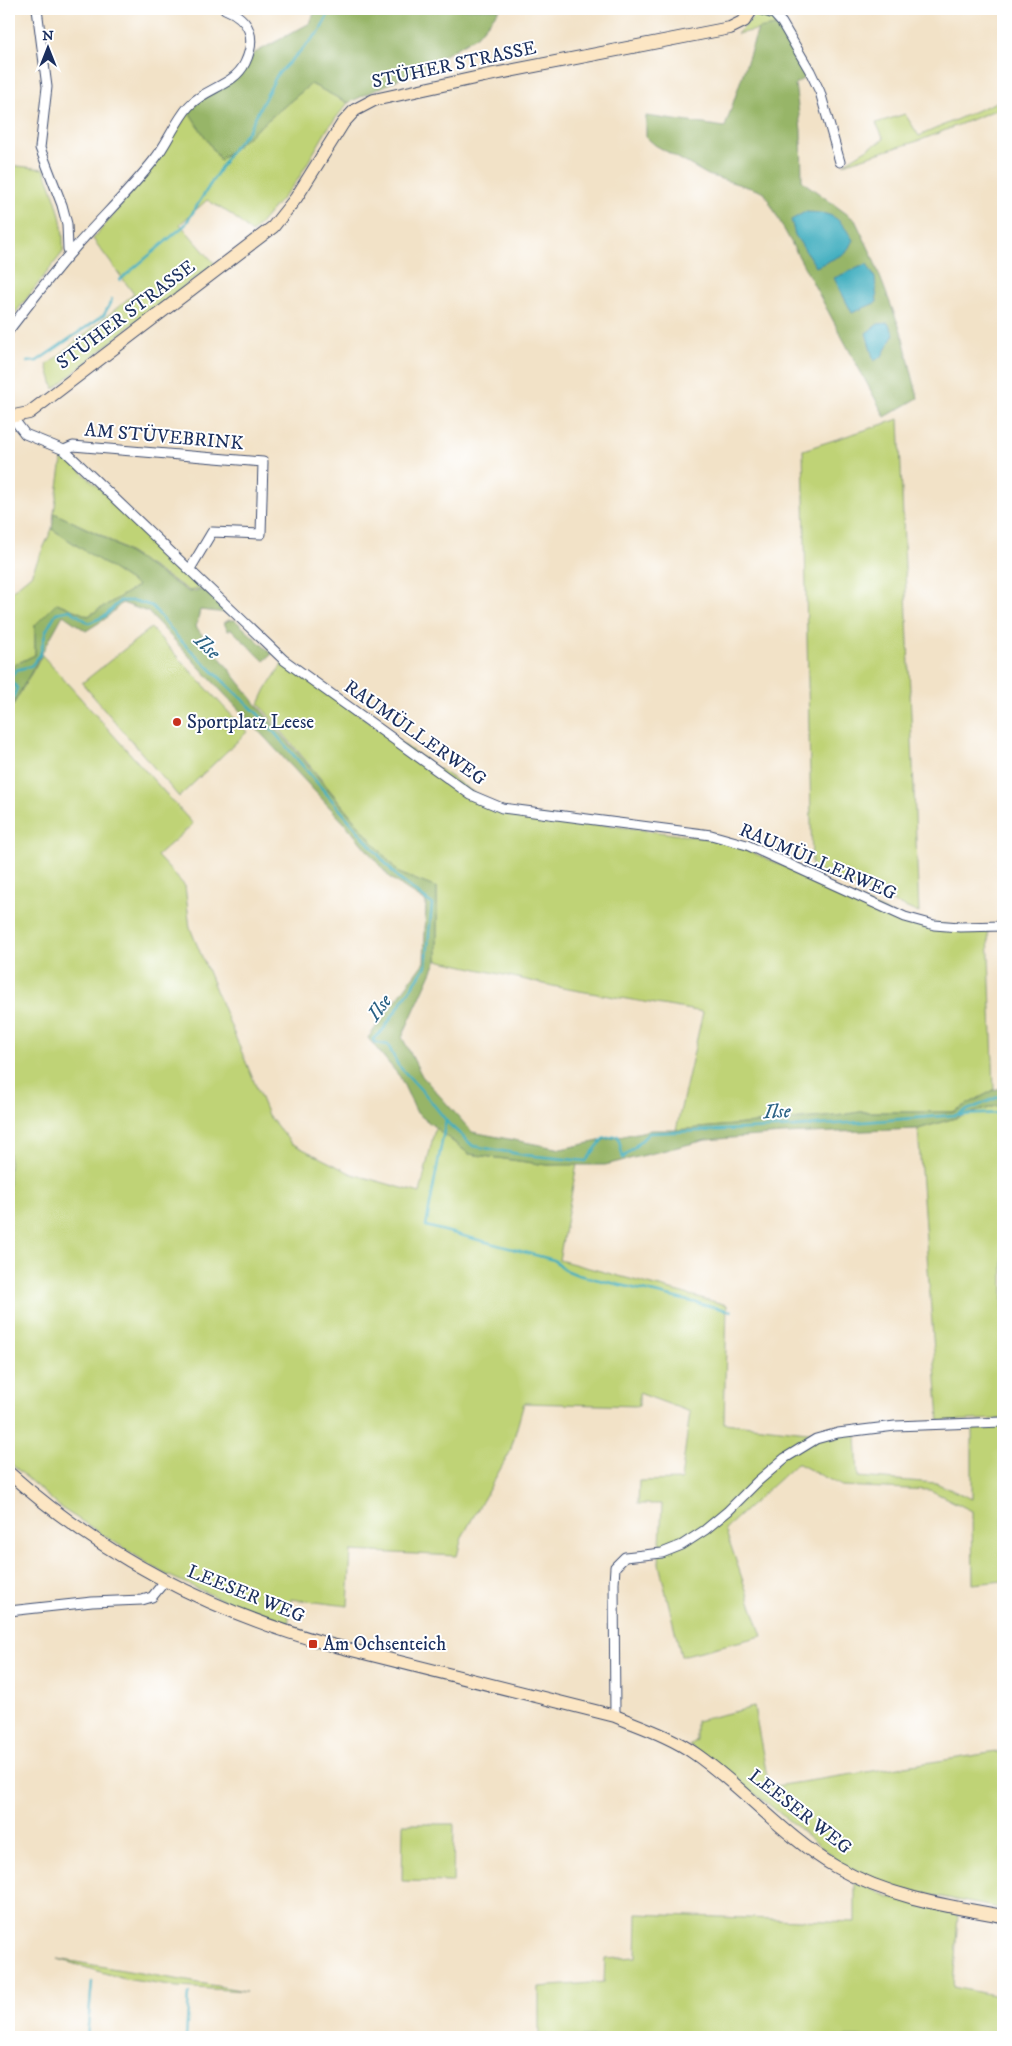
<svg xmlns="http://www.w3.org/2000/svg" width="1012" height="2046" font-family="'IM FELL DW Pica',serif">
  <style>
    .green { fill: #bfd376; stroke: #6d816a }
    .forest { fill: #97b567; stroke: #597262 }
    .water { fill: #42afc0; stroke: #2e6f8f }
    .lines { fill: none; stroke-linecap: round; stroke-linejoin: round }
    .stream { stroke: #42afc0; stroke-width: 2.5 }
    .street-casing { stroke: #3b4a6e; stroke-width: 11 }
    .secondary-casing { stroke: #3b4a6e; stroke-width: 14 }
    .street { stroke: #fff; stroke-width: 9 }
    .secondary { stroke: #fce6c4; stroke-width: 12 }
    .poi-dot { fill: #c8321e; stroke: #fff; stroke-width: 2 }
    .labels { text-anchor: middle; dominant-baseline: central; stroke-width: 4; stroke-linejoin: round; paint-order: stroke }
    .street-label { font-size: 19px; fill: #1b2f5e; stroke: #fff }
    .poi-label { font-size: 19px; fill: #1b2f5e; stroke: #fff; text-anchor: start }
    .water-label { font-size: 20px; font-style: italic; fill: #2b6285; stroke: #fff }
  </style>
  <rect width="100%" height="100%" fill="#fff"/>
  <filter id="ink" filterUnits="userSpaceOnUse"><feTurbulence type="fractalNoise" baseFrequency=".02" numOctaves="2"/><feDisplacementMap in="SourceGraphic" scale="10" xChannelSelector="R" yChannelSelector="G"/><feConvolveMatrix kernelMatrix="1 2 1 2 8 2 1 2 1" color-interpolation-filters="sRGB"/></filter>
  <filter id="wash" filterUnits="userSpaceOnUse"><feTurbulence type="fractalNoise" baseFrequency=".0096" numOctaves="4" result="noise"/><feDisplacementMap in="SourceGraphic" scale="20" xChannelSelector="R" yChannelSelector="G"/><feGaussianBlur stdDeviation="1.12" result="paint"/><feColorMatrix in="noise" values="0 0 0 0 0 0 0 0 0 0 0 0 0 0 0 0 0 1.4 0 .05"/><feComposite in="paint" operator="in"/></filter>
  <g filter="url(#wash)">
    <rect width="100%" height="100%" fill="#f2e2c7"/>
    <g class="green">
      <path d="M756,9h33l-10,5 2,11 -44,9 17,-18z"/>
      <path d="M311,84l37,19 -20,25 -31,53 -45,52 -20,-18 -25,-15 -27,24 35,40 -79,57 -82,68 -7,-24 87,-71 -41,-55 64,-77 32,-50 31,48z"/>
      <path d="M1003,99v8l-82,33 -78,24 41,-25 -8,-16 29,-9 14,22z"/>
      <path d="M9,165l35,4c11,28 21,52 19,83l-54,69z"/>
      <path d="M899,419l20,494 -107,-45 -9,-418z"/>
      <path d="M63,454l127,120 13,14 -13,3 -87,-55 -49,-23z"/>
      <path d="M52,529l86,57 -50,30 -31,-13 -22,22v30l-21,10 -5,13v-85l22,-18z"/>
      <path d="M151,628l96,104 -68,65 -97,-114z"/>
      <path d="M42,655l151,169 -36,32 28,30 5,42 78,187 23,28 61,31 68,19 15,-65 34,26 78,11 30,-1 -18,96 168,45 -3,118 93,10h39l2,44 78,6 36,16v-72l31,-3v157l-30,3 -1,-73 -42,-21 -88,-4 -45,-23 -72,66 37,107 -81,20 -22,-92 3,-60h-24l1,-23 42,-1 9,-68 -51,-19v13l-115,-3 -14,49 -48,85 -5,19 -106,-5 -3,55 -57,-7 -3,28 -30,-11 -95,-43 -102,-65 -52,-46v-750z"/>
      <path d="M283,663l218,148 210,28 25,6 169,75 83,10 6,160 -41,22h-93l-24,4 -160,14 27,-118 -141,-24 -125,-28v-72l-38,-14 -140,-170 7,-15z"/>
      <path d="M1003,1104v315l-64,2 -21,-292z"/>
      <path d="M754,1707l15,80 234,-36v158l-107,-21 -51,-22 -78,-63 -78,-58 7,-5v-19z"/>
      <path d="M403,1824h51l-1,58 -51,-1z"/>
      <path d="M855,1882l35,15 68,18 -5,72 50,10v40h-464v-50l65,-5 1,-23 31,-2 1,-43 218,8z"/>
      <path d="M58,1959l188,32 -69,-4 -53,-8z"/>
    </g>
    <g class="forest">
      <path d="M316,9h184l-23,27 -55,32 -74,35 -37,-19 -91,76 -31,-48 10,-11 49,-35 5,-12 57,-31z"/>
      <path d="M781,25l28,50 -14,9 6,46 1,51 53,39 16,33 31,81 16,64 -33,19 -121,-225 -56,-17 -53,-30 -9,-8v-21l79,11 33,-98z"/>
      <path d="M54,513l48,23 87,56 16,-2 22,23 -27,-3 -4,17 61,78 142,168 38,15v72l-35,77 20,39 50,56 89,17 90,-19h25l160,-14 24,-4h93l41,-22 9,-3v17l-85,25 -136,5 -76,6 -101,25h-58l-78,-11 -52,-41 -17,-36 -32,-39 56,-76 2,-60 -36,-24 -43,-52 -199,-214 -26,-9 -17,16 -19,12 -23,-16 -54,97v-34l5,-13 21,-10v-30l22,-22 31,13 50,-30 -86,-57z"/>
      <path d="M229,620h6l37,34 -8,7 -33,-32 -3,2 -4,-8z"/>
    </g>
    <g class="water">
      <path d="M805,212c29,1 33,4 48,28l-7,13 -30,14 -21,-32 -4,-15z"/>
      <path d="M867,264l8,14 2,24 -25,11 -18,-35z"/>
      <path d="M888,323l6,11 -12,22 -8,5 -8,-28 12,-9z"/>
    </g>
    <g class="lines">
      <g class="stream">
        <path d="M120,280l65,-55 46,-74 17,-20 29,-56 43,-44 11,-22"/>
        <path d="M27,362l10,-1 67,-46 8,-16"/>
        <path d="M9,703l2,-1 6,-14 -7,-9 6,-9 15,-4 9,-11 6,-24 10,-18 14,-3 19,13 16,-7 15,-15h15l17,5 27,33 83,79 137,161 33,25 -6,62 -43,64 -10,9 1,3 14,3 10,20 27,29 24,30 24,22 52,9 61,6 17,-22 15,-3 5,22 26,-25 145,-6 162,-12 47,-20"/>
        <path d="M960,1115l43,-2"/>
        <path d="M446,1120l-20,106 128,34 9,9 15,6 153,36"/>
        <path d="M87,2037l5,-55"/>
        <path d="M186,2037l3,-43"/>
      </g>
    </g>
  </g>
  <g filter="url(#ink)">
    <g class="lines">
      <defs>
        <g id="street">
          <path d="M37,9l10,78 -7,61 22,57 5,19 1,25 3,3"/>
          <path d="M758,9l16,5 8,9 28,48 10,21 20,70"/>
          <path d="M9,330c21,-27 41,-54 64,-80 26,-30 56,-58 81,-90 13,-16 21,-38 35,-54 16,-18 45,-20 56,-43 12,-25 5,-44 -20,-54"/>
          <path d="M9,421l3,-4 13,17 39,16 220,210 187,135 31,13 209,27 36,10 158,72 29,8 26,2 43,-1"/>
          <path d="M64,450l9,-4 190,16 -2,72 -49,-2 -22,37"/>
          <path d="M9,1611l83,-9 50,-2 10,-3 13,-16"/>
          <path d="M615,1716l-1,-133 1,-16 10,-10 37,-4 20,-8 23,-15 23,-19 30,-30 27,-23 31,-19 22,-6 57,-7 108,-4"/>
        </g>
        <g id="secondary">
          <path d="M9,417l20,-4 244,-186 23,-29 47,-75 12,-13 19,-10 110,-24 246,-48 14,-7 8,-12"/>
          <path d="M9,1473c92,82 201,138 319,171l287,72c26,11 55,20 79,37 50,34 90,84 142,114 52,30 110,39 167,49"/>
        </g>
      </defs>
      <use href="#street" class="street-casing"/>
      <use href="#secondary" class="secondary-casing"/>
      <use href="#street" class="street"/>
      <use href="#secondary" class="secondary"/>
    </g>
  </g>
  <g class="poi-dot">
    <circle cx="177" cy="722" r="5"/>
    <rect x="308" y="1639" width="10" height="10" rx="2.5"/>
  </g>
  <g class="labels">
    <g class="street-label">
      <text transform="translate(454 65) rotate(-12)">STÜHER STRASSE</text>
      <text transform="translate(126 315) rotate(-37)">STÜHER STRASSE</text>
      <text transform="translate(164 437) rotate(5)">AM STÜVEBRINK</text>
      <text transform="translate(415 733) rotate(35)">RAUMÜLLERWEG</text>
      <text transform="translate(818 862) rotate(23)">RAUMÜLLERWEG</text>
      <text transform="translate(246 1594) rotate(22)">LEESER WEG</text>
      <text transform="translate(800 1812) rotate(38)">LEESER WEG</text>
    </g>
    <g class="poi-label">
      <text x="187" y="722">Sportplatz Leese</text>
      <text x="323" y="1644">Am Ochsenteich</text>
    </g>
    <g class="water-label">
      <text transform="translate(207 647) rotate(44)">Ilse</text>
      <text transform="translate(380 1008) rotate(-54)">Ilse</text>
      <text transform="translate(777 1112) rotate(-3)">Ilse</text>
    </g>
  </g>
  <rect width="1012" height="2046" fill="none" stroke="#fff" stroke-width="30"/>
  <g transform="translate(48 48)" stroke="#ffffff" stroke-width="4" paint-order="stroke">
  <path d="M0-4L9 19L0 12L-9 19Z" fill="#1b2f5e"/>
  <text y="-8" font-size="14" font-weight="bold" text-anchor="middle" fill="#1b2f5e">N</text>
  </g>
</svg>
